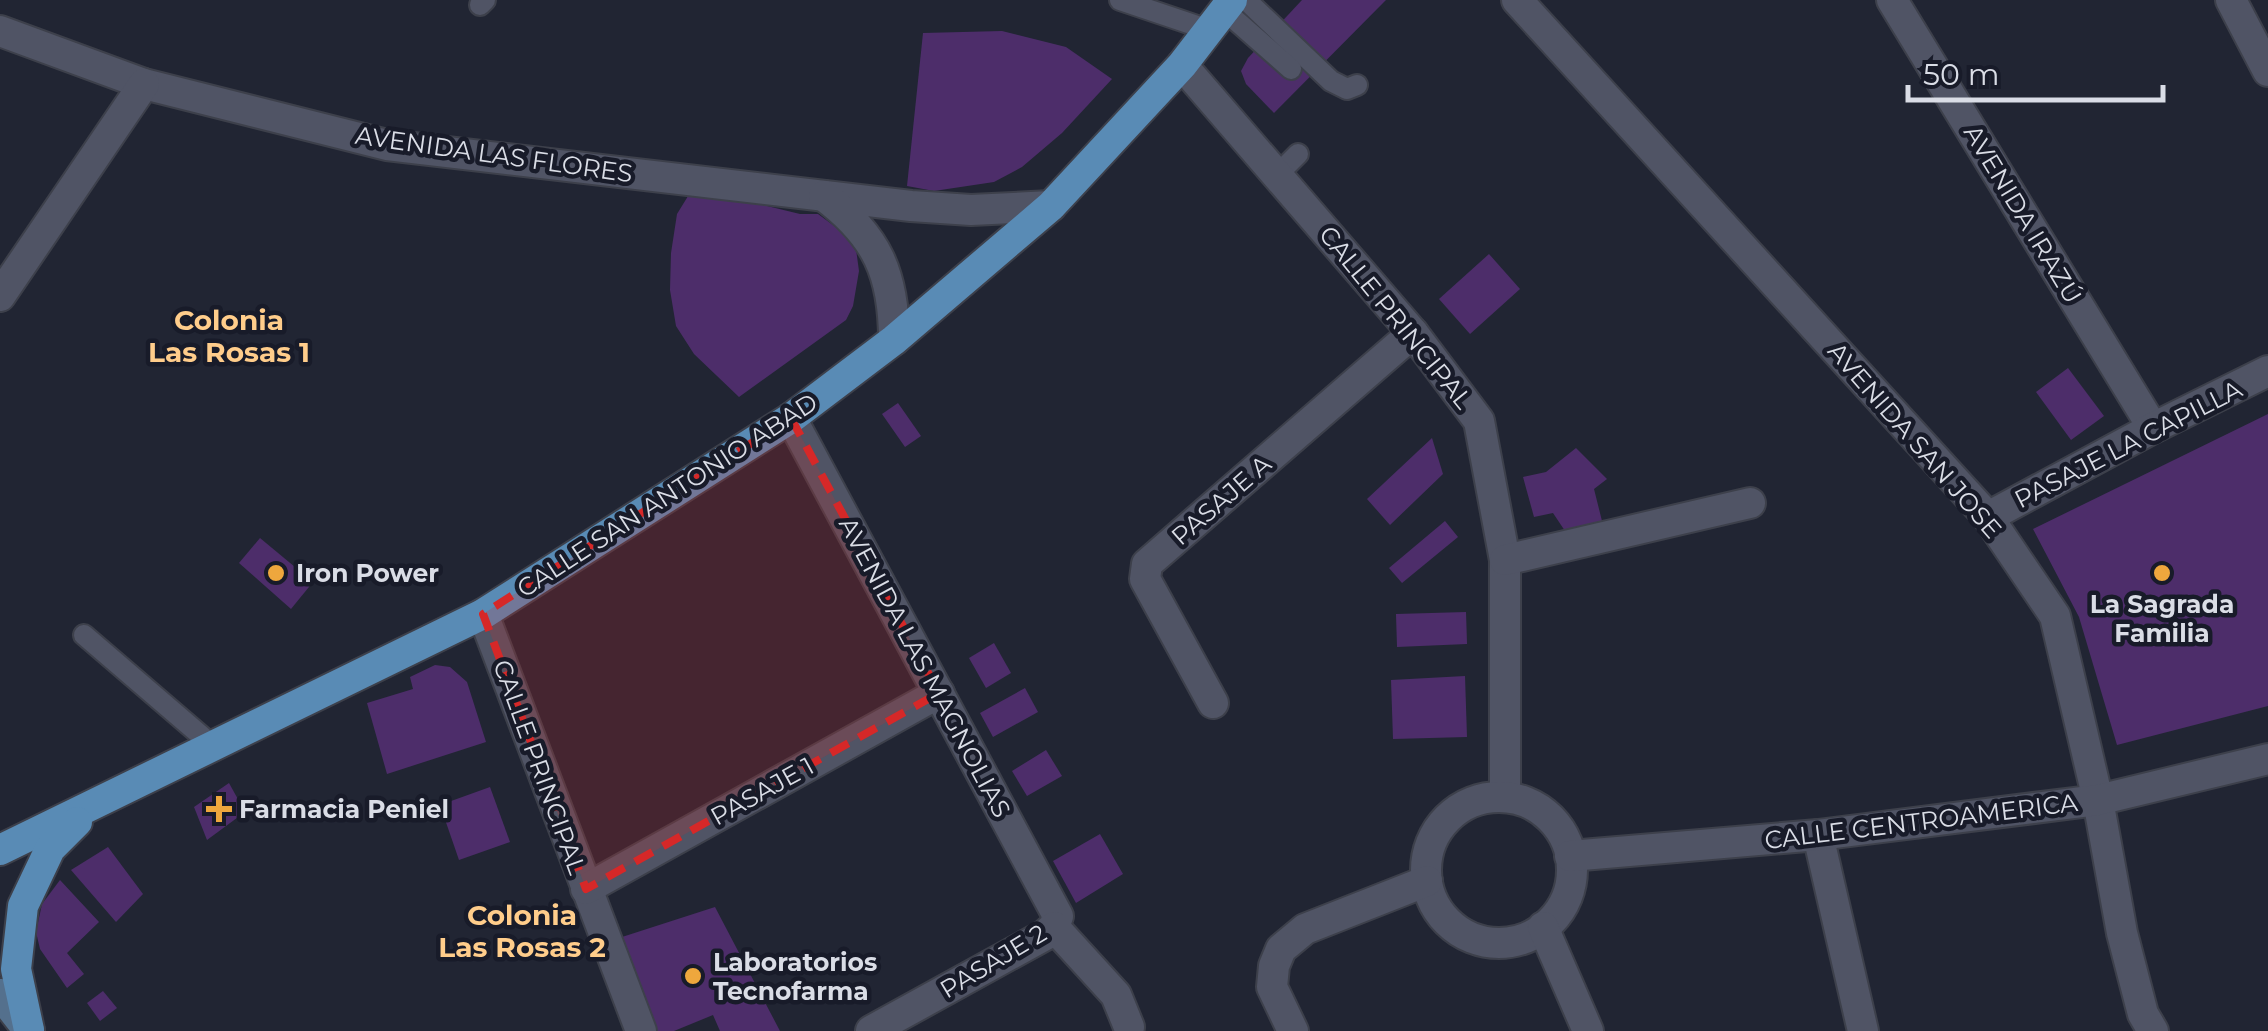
<svg xmlns="http://www.w3.org/2000/svg" width="2268" height="1031" font-family="Montserrat,sans-serif">
  <style>
    .building { fill: #4d2d6a }
    .lines { fill: none; stroke-linecap: round; stroke-linejoin: round }
    .lane-casing { stroke: #3d404b; stroke-width: 24 }
    .street-casing { stroke: #3d404b; stroke-width: 34 }
    .secondary-casing { stroke: #3d404b; stroke-width: 34 }
    .primary-casing { stroke: #3d404b; stroke-width: 34 }
    .lane { stroke: #505465; stroke-width: 20 }
    .street { stroke: #505465; stroke-width: 30 }
    .secondary { stroke: #54708d; stroke-width: 30 }
    .primary { stroke: #598bb5; stroke-width: 30 }
    .marked { fill: #d62828; fill-opacity: 0.2; stroke: #d62828; stroke-width: 8; stroke-dasharray: 20 12; stroke-linejoin: round }
    .poi-dot { fill: #eea73d; stroke: #181b29; stroke-width: 4 }
    .labels { text-anchor: middle; dominant-baseline: central; stroke-width: 9; stroke-linejoin: round; paint-order: stroke }
    .street-label { font-size: 25px; fill: #dadde6; stroke: #181b29 }
    .poi-label { font-size: 25px; font-weight: bold; fill: #dadde6; stroke: #181b29; text-anchor: start }
    .neighbourhood-label { font-size: 28px; font-weight: bold; fill: #ffcd8b; stroke: #181b29 }
  </style>
  <rect width="100%" height="100%" fill="#212533"/>
  <g class="building">
    <path d="M1302,0h84l-112,113 -28,-29 -5,-13 7,-13z"/>
    <path d="M1002,31l64,16 46,32 -50,54 -40,34 -28,15 -60,9 -27,-5 16,-153z"/>
    <path d="M693,188l107,26h18l27,20 11,15 3,22 -6,35 -7,14 -107,77 -45,-43 -18,-28 -6,-36 1,-37 6,-39z"/>
    <path d="M1489,254l31,35 -50,45 -31,-35z"/>
    <path d="M2068,368l36,48 -33,24 -35,-48z"/>
    <path d="M898,403l23,33 -16,11 -23,-33z"/>
    <path d="M2268,414v292l-151,39 -38,-128 -46,-88z"/>
    <path d="M1432,438l11,36 -53,51 -23,-26z"/>
    <path d="M1576,448l31,31 -13,10 9,36 -38,6 -12,-18 -19,4 -11,-40 23,-5z"/>
    <path d="M1445,521l13,16 -56,46 -13,-15z"/>
    <path d="M260,538l53,44 -22,27 -52,-46z"/>
    <path d="M1466,612l1,32 -70,3 -1,-33z"/>
    <path d="M994,643l17,30 -25,15 -17,-30z"/>
    <path d="M435,665l15,2 17,15 19,60 -99,32 -20,-71 46,-14 -3,-12z"/>
    <path d="M1465,676l2,61 -74,2 -2,-59z"/>
    <path d="M1025,688l13,24 -45,25 -13,-24z"/>
    <path d="M1046,750l16,26 -35,20 -15,-25z"/>
    <path d="M229,783l16,29 -38,28 -13,-33z"/>
    <path d="M490,787l20,55 -51,18 -19,-55z"/>
    <path d="M1100,834l23,40 -47,29 -23,-42z"/>
    <path d="M108,847l35,47 -27,28 -45,-52z"/>
    <path d="M60,880l39,42 -32,31 17,21 -17,14 -27,-39 -4,-17 6,-28z"/>
    <path d="M715,907l65,124h-60l-7,-16 -39,16h-22l-30,-94z"/>
    <path d="M103,991l14,17 -17,13 -13,-18z"/>
  </g>
  <g class="lines">
    <defs>
      <g id="lane">
        <path d="M1120,0l89,30"/>
        <path d="M1246,0l85,81 16,8 10,-4"/>
        <path d="M480,5l5,-5"/>
        <path d="M1224,10l67,59"/>
        <path d="M1278,174l20,-20"/>
        <path d="M84,635l128,110"/>
      </g>
      <g id="street">
        <path d="M1517,0l471,517 67,99 43,184 24,133 21,81 10,17"/>
        <path d="M1892,0l261,428"/>
        <path d="M2231,0l37,71"/>
        <path d="M0,31l144,53 243,61 524,61 60,4 80,-4"/>
        <path d="M1182,65l231,268 66,88 26,139v237"/>
        <path d="M824,196c53,40 70,78 70,144"/>
        <path d="M0,296l144,-212"/>
        <path d="M791,418l267,498 -4,11 -9,8 -174,96"/>
        <path d="M1988,517l165,-89 115,-57"/>
        <path d="M1505,560l245,-57"/>
        <path d="M483,614l158,417"/>
        <path d="M1213,703l-68,-124 2,-15 266,-231"/>
        <circle cx="1499" cy="870" r="73"/>
        <path d="M1818,835l45,196"/>
        <path d="M1570,856l248,-21 280,-35 170,-41"/>
        <path d="M586,889l353,-196"/>
        <path d="M1054,927l62,68 13,32"/>
        <path d="M1543,927l45,104"/>
        <path d="M1293,1031l-21,-44 2,-21 7,-17 24,-20 122,-48"/>
      </g>
      <path id="secondary" d="M0,994l29,37"/>
      <g id="primary">
        <path d="M0,850l483,-236 308,-196 103,-78 157,-134 131,-141 50,-65"/>
        <path d="M29,1030l-13,-61 7,-63 27,-57 27,-27"/>
      </g>
    </defs>
    <use href="#lane" class="lane-casing"/>
    <use href="#street" class="street-casing"/>
    <use href="#secondary" class="secondary-casing"/>
    <use href="#primary" class="primary-casing"/>
    <use href="#lane" class="lane"/>
    <use href="#street" class="street"/>
    <use href="#secondary" class="secondary"/>
    <use href="#primary" class="primary"/>
  </g>
  <path class="marked" d="M791,418l148,275 -353,196 -103,-275z"/>
  <g class="poi-dot">
    <circle cx="276" cy="573" r="10"/>
    <circle cx="2162" cy="573" r="10"/>
    <path d="M214 794h10v10h10v10h-10v10h-10v-10h-10v-10h10z"/>
    <circle cx="693" cy="976" r="10"/>
  </g>
  <g class="labels">
    <g class="street-label">
      <text transform="translate(494 154) rotate(8)">AVENIDA LAS FLORES</text>
      <text transform="translate(2023 214) rotate(59)">AVENIDA IRAZÚ</text>
      <text transform="translate(1396 317) rotate(51)">CALLE PRINCIPAL</text>
      <text transform="translate(1915 440) rotate(49)">AVENIDA SAN JOSE</text>
      <text transform="translate(2128 444) rotate(-27)">PASAJE LA CAPILLA</text>
      <text transform="translate(667 495) rotate(-33)">CALLE SAN ANTONIO ABAD</text>
      <text transform="translate(1221 500) rotate(-41)">PASAJE A</text>
      <text transform="translate(925 667) rotate(62)">AVENIDA LAS MAGNOLIAS</text>
      <text transform="translate(540 767) rotate(70)">CALLE PRINCIPAL</text>
      <text transform="translate(762 791) rotate(-29)">PASAJE 1</text>
      <text transform="translate(1921 821) rotate(-7)">CALLE CENTROAMERICA</text>
      <text transform="translate(993 961) rotate(-31)">PASAJE 2</text>
    </g>
    <g class="poi-label">
      <text x="296" y="573">Iron Power</text>
      <text x="2162" y="604" text-anchor="middle">La Sagrada<tspan x="2162" dy="29">Familia</tspan></text>
      <text x="239" y="809">Farmacia Peniel</text>
      <text x="713" y="962">Laboratorios<tspan x="713" dy="29">Tecnofarma</tspan></text>
    </g>
    <g class="neighbourhood-label">
      <text x="229" y="320">Colonia<tspan x="229" dy="32">Las Rosas 1</tspan></text>
      <text x="522" y="915">Colonia<tspan x="522" dy="32">Las Rosas 2</tspan></text>
    </g>
  </g>
  <path d="M1908 85v15h255v-15" fill="none" stroke="#dadde6" stroke-width="5"/>
  <text x="1923" y="85" font-size="30" fill="#dadde6" stroke="#181b29" stroke-width="8" paint-order="stroke">50 m</text>
</svg>
